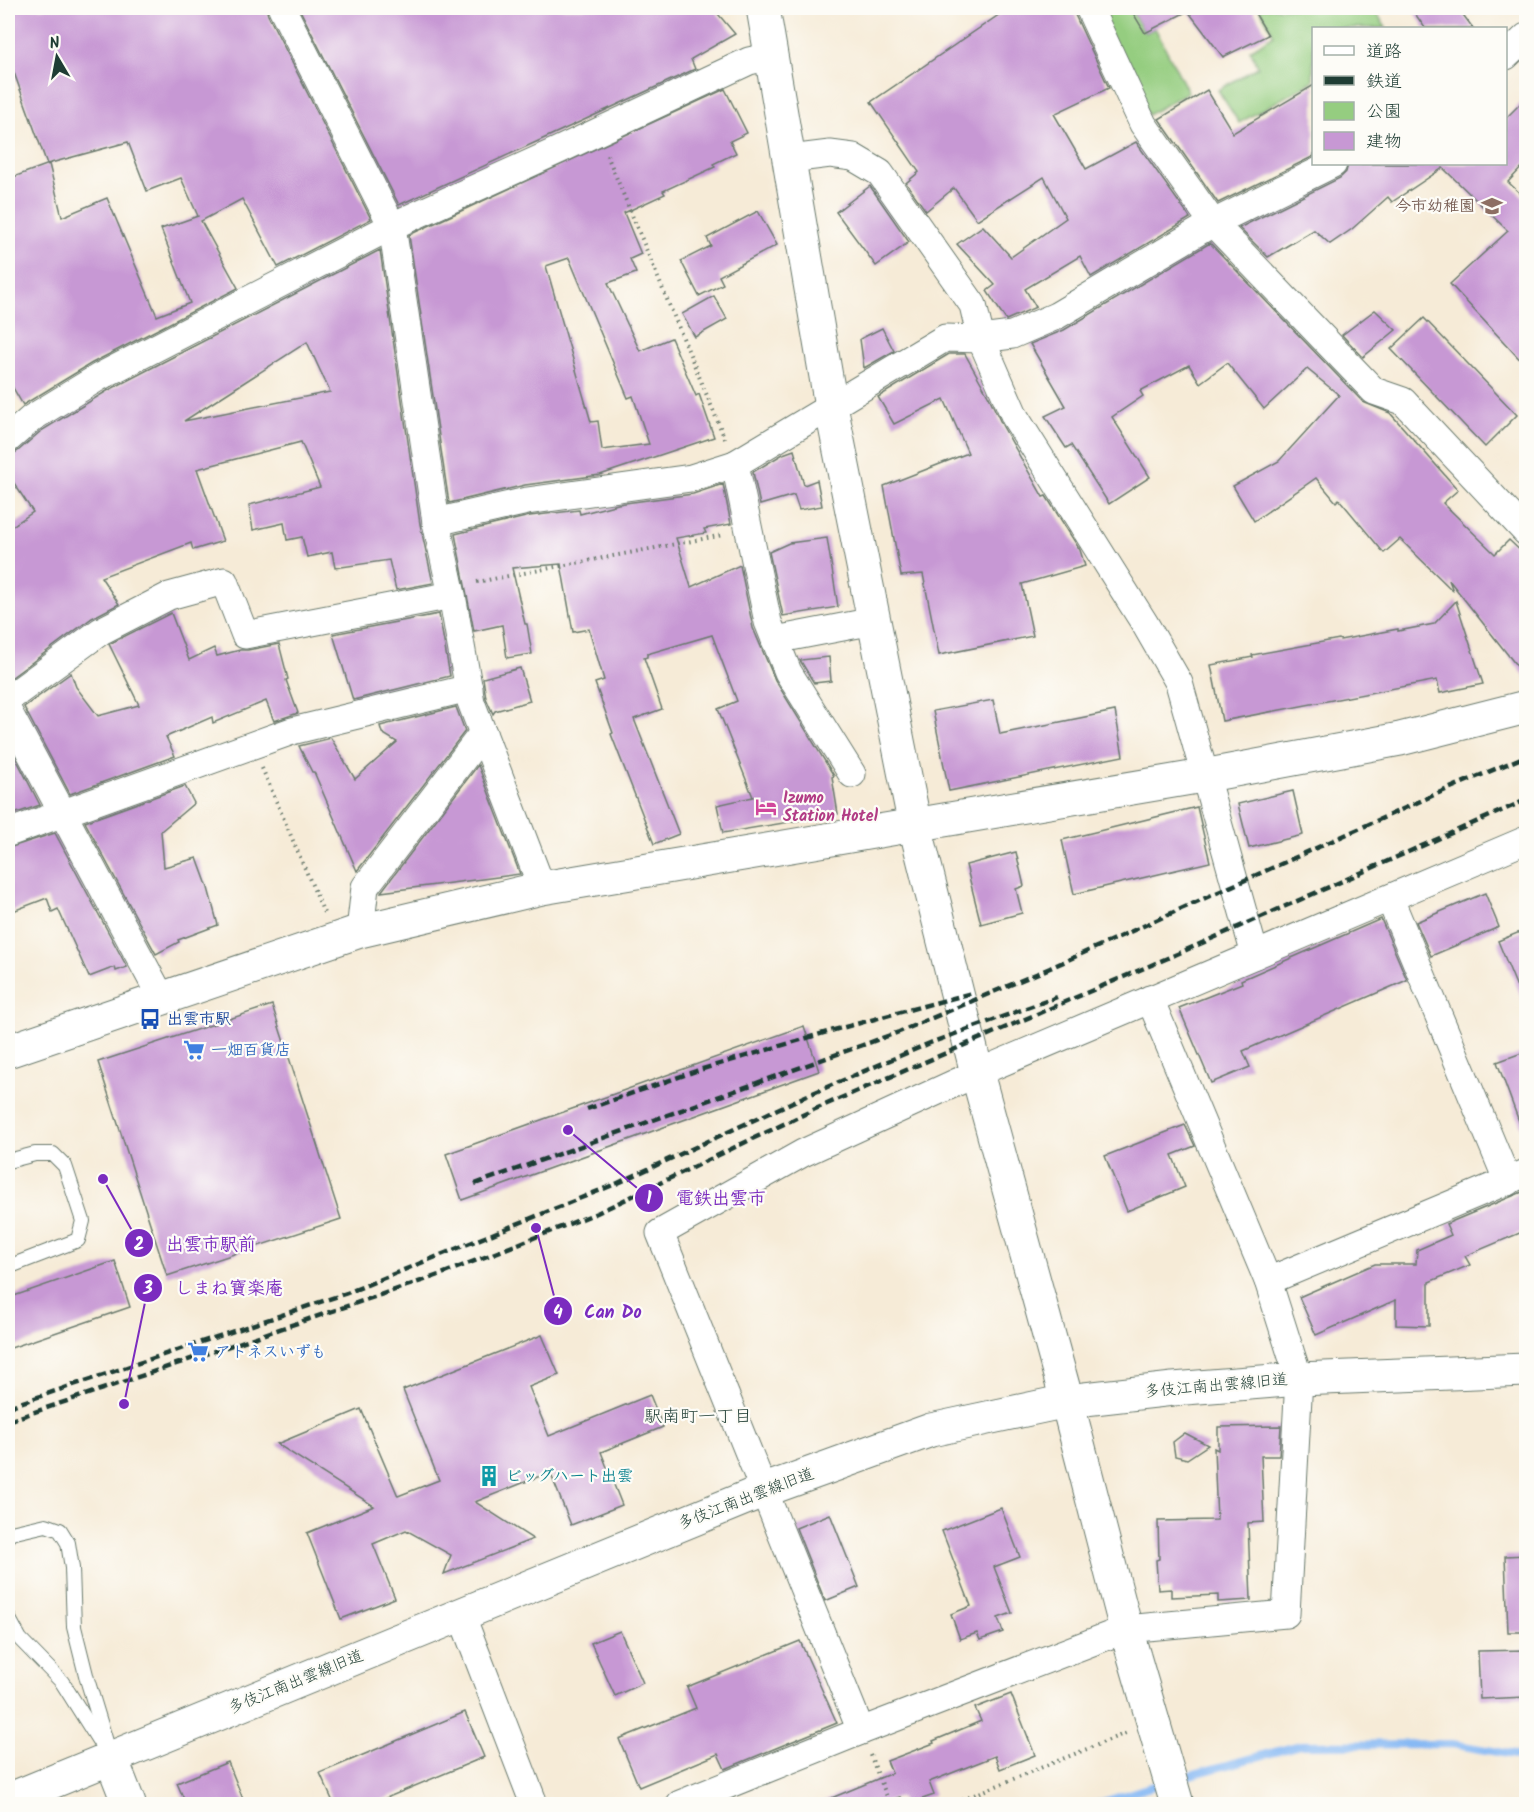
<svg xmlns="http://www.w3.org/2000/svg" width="1534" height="1812" font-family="Kalam,'Klee One',sans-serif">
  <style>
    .green { fill: #95cd80; stroke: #5a855a; stroke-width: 1.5 }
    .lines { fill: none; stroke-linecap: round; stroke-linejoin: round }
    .stream { stroke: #87b9f4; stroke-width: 8 }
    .building { fill: #c798d4; fill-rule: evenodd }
    .lane-casing { stroke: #6a7a6d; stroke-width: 16 }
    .street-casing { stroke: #6a7a6d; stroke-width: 29 }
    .secondary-casing { stroke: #6a7a6d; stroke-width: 35 }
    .path { stroke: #6a7a6d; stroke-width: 4; stroke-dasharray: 1.5 4.5; stroke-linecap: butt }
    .lane { stroke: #fff; stroke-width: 14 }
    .street { stroke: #fff; stroke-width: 27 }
    .secondary { stroke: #fff; stroke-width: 33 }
    .rail { stroke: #1f3d34; stroke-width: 4.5; stroke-dasharray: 9 4.5; stroke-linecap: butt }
    .labels { text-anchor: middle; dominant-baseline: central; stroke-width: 4.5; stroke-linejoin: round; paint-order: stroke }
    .education-label { font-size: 16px; font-weight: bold; fill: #785e54; stroke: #fdfcf7; text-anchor: end }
    .hotel-label { font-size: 16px; font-weight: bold; fill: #b23c85; stroke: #fdfcf7; text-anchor: start }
    .transit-label { font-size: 16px; font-weight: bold; fill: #164399; stroke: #fdfcf7; text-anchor: start }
    .shop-label { font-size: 16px; font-weight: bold; fill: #366cbe; stroke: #fdfcf7; text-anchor: start }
    .street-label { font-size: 16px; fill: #1f3d34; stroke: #fdfcf7 }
    .culture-label { font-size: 16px; font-weight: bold; fill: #0d838f; stroke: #fdfcf7; text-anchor: start }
    .neighbourhood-label { font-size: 18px; fill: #1f3d34; stroke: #fdfcf7 }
    .leader { fill: none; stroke: #7b2cbf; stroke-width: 2 }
    .callout-dot { fill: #7b2cbf; stroke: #fdfcf7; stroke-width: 2 }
    .mark-label { font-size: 18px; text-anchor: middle; font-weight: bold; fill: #fff }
    .callout-label { font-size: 18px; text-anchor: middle; font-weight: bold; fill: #7b2cbf; stroke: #fdfcf7; stroke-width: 4.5; stroke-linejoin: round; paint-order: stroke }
  </style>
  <rect width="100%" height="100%" fill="#fdfcf7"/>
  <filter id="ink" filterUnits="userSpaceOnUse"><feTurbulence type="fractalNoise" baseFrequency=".0167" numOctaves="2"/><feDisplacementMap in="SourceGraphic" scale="12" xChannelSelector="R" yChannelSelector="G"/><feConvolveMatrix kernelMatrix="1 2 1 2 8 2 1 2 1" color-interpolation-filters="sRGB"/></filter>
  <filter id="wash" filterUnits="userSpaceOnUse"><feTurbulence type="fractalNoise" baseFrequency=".008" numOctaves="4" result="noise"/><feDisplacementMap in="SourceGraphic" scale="24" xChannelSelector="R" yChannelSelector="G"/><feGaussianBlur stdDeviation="1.35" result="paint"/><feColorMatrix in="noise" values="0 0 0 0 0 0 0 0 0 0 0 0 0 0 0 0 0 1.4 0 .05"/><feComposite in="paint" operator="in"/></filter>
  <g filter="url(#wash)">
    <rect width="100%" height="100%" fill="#f6ebd7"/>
    <g class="green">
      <path d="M1097,8h33l15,25 10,-5 33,64 -40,23z"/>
      <path d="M1259,8h115l12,20h-72l-1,53 -74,42 -21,-33 40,-23 -8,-17 24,-15z"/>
    </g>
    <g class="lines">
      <g class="stream">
        <path d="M1176,1779l124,-34 152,-1 74,13"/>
        <path d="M1097,1804l66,-21"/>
      </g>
    </g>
    <g id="blocks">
      <g class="building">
        <path d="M20,8h246l2,7 103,204 -93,48 -36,-68 -41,22 37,67 -146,75 -69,42 -15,-26v-200l41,-15 13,53 45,-19 50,118 33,-13 -29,-74 37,-13 -17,-38 -34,13 -19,-49 -81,22 -39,-108v-43z"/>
        <path d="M299,8h414l22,26 -44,25 4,10 -296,136z"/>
        <path d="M1009,8h64l2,7 34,73 -55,26 32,55 50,-27 54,76 -99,59 -11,-21 -55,33 11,18 -30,13 -19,-29 8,-6 -38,-41 26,-18 28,31 55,-39 -22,-41 -67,43 -23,-32 -28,23 -20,-28 13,-11 -48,-70z"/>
        <path d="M1130,8h122l16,27 -45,22 -35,-46 -43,22z"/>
        <path d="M1411,8h47l15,20h-48z"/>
        <path d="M1314,85v71l-96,47 -59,-84 48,-29 26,43z"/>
        <path d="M725,89l22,44 -17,8 6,12 -23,11 2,3 -52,24 2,3 -41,19 17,41 -11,5 6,14 -28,10 32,68 31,-13 25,58 3,-2 15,43 -114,38 -75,10 -76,18 -40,-268zM569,258l59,140 5,-2 16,48 -47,6 -4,-29 -7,1 -45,-156z"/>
        <path d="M1527,97v65l-19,20 19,18v167l-77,-83 58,-53 -65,-63 -51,34 -4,-5 -36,32 -22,15 -16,-14 -46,27 -29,-29 101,-50 6,-6 2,-8h158v-46z"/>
        <path d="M870,186l39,56 -33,24 -40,-54z"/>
        <path d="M758,211l19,34 -58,31 4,8 -24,12 -18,-35 30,-15 -4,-8z"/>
        <path d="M1210,243l153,159 27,11 68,77 -15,13 52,51 14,-14 18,17v122l-78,-99 4,11 -53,-52 -16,14 -45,-54 -3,3 -20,-24 -62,43 -21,-35 46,-25 60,-66 -32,-26 -43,40 -37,-46 -27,20 -11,-18 -49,26 3,5 -31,21 38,60 -41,27 -38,-59 -5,3 -21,-32 21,-10 -36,-62 34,-14z"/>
        <path d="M380,250l40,274 13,59 -37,7 -7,-30 -54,8 -3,-16 -25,5 -5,-20 -15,3 -3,-17 -31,7 -4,-25 71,-18 -19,-45 -104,27 26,72 -30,9 -2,-7 -90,34 18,27 -27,14 -84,62v-151l25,-17 -25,-38v-17l10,-6 23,-20 66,-40zM307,342l23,50 -146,29z"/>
        <path d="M714,296l13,23 -32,18 -13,-23z"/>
        <path d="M1375,310l21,20 -33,27 -21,-22z"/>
        <path d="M1424,318l93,97 -32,32 -94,-98z"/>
        <path d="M882,328l12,23 -30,17 -4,-29z"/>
        <path d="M949,354h16l24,43 13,28 41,72 3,-1 34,54 5,16 -63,18 11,52 -94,19 -16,-81 -22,2 -17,-90 84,-33 -24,-54 -50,25 -16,-27z"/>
        <path d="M794,450l10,35 13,-5 5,26 -23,4 -5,-15 -34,10 -7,-33 30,-18z"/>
        <path d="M723,484l8,40 -27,5 2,4 -30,5 15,49 49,-22 13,63 22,52 59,96 -2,1 6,37 -115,19 -6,-28 36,-8 -35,-88 19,-8 -25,-66 -65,19v3l-3,1 18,51 -28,10 45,115 -25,10 -43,-110 2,-1 -18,-50 9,-3 -15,-51 -16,3 -12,-68 -49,4 13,56h2l5,30 -25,4 -5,-33 -28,6 -19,-97 75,-18 49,-6 1,4 38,-10 75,-10z"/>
        <path d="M827,538l11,69 -55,9 -14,-64 20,-9z"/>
        <path d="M1456,601l27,83 -43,9 -3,-13 -215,41 -11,-56 42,-8 -1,-2 87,-16 1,1 58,-11v2l36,-7z"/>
        <path d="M171,613l18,47 25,-12 3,8 23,-6h8l31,-6 9,35 -2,1 12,33 -24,8 -8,-20 -53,22 -1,-6 -46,20 9,19 -105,38 -46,-87 47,-34 5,14 22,29 41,-11 -30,-61z"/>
        <path d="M439,614l11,62 -97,24 -20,-66z"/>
        <path d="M829,657l2,24 -17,2 -14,-23z"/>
        <path d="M520,668l10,33 -35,10 -2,3 -7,-16 -3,-20z"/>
        <path d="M993,700l7,34 115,-23 8,45 -174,35 -16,-80z"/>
        <path d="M456,707l9,24 -108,140 -43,-99h-2l-13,-26 32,-8 24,41 42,-37 -15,-9 -2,-7z"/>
        <path d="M8,743l32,62 -32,11z"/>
        <path d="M478,765l42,109 -139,18z"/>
        <path d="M185,786l9,17 -33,28 3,36 33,-9 11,30 10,37 -40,15 1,2 -23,12 -71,-132z"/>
        <path d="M1293,791l10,44 -54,13 -11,-44z"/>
        <path d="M1197,807l13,55 -136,32 -12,-54z"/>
        <path d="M55,833l72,134 -11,4 -1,-4 -26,10 -31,-68 -6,3 -5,-14 -39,15v-65z"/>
        <path d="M1016,852l8,34 -8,3 6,24 -41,11 -15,-59z"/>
        <path d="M1485,893l14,34 -68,29 -15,-34z"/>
        <path d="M1381,919l26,61 -164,71 7,16 -39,16 -32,-75 63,-25 -1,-3z"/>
        <path d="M1527,929v79l-1,1 -28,-68z"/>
        <path d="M272,1005l69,214 -174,57 -69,-214z"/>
        <path d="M804,1026l15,45 -357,129 -16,-46z"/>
        <path d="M1527,1051v84h-3l-27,-73z"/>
        <path d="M1185,1125l10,21 -23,9 13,32 -58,24 -22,-55z"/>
        <path d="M1527,1190v40l-62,26 5,9 -41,17v44l-33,-1v-25l-80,35 -17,-38 76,-33h41l1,-14 34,-15 -5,-11z"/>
        <path d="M115,1261l15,46 -122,42v-51z"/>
        <path d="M542,1335l17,40 -30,12 20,49 101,-41 13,32 -62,25 21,53 -51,20 -21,-53 -75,30 58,37 -89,35 7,-19 -45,-25 -33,14 22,54 -54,21 -34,-86 67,-27 -97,-62 84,-35 37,87 41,-16 -36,-90z"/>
        <path d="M1281,1426l-2,30h-18l3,66 -16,1 3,77 -33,2v-7l-47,2v-8l-13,1 -2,-30 3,-1 -1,-38 59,-1 -3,-72 4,2v-23z"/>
        <path d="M1185,1433l23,12 -21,14 -12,-3 -2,-14z"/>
        <path d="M1001,1508l19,49 -26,10 18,46 -14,5 5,14 -23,8 -3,-7 -17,6 -9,-25 20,-8 -29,-75z"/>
        <path d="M830,1514l29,73 -34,14 -29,-73z"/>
        <path d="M1527,1555v77h-19l-3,-76z"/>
        <path d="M620,1631l23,52 -28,13 -24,-53z"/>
        <path d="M800,1641l37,82 -112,46 -7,-15 -79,33 -20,-48 77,-31 -9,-21z"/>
        <path d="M1527,1650v47l-47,2 -2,-48z"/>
        <path d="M1011,1694l24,61 -35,14 -5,-13 -66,26 5,13 -26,9h-5l-3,-7 -20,7h-63l75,-31 -5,-12 47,-18 -1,-2 48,-20 -6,-13z"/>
        <path d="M465,1712l19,45 -112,47h-38l-14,-31z"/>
        <path d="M228,1762l17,42h-59l-9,-21z"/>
      </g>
    </g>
  </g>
  <g filter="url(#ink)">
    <use href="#blocks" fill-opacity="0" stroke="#6a7a6d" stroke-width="1.5"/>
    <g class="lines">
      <defs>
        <g id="lane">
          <path d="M8,1161l27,-7h18l12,12 18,55 -5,19 -70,27"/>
          <path d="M8,1536l3,-3 35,-8 14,5 8,13 4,25 2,59 13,52 24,79"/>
          <path d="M8,1617l12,22 42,43 39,62"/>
        </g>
        <g id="street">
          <path d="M282,8l110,218 44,296 16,73 19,107 71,186"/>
          <path d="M1089,8l54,116 70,99 161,168 29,10 123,131"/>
          <path d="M1506,56l20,-19"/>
          <path d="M790,159l40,-5 23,3 27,16 93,132 8,34 34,78 130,207 34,59 76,272"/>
          <path d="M8,439l24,-21 67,-41 293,-151 167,-76 190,-89 23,-5"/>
          <path d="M735,464l33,158 20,50 64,102"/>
          <path d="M436,522l91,-21 164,-23 44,-14 210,-126 36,1 31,-4 44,-19 157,-93 120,-59"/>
          <path d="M775,640l99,-19"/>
          <path d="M8,699l93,-68 68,-35 55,-15 21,54 207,-40"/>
          <path d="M8,711l153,286"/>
          <path d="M8,833l284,-102 177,-43"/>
          <path d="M1390,899l118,283"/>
          <path d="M360,931l5,-44 118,-154"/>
          <path d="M1268,1281l258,-108"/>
          <path d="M461,1614l73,190"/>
          <path d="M861,1731l-201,-498 143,-80 174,-80 549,-233"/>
          <path d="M680,1804l181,-73 265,-102 160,-15 13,-235 -31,-98 -118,-282"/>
        </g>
        <g id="secondary">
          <path d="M763,8l68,398 84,420 62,247 90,328 59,228 51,175"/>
          <path d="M8,1051l352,-120 182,-43 661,-112 197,-37 126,-32"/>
          <path d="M111,1758l18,46"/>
          <path d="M8,1800l757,-310 166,-60 136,-29 106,-12 126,-10 227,-9"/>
        </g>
      </defs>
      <use href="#lane" class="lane-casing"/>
      <use href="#street" class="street-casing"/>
      <use href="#secondary" class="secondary-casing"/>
      <g class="path">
        <path d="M607,155l118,284"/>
        <path d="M477,582l246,-47"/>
        <path d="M262,768l62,145"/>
        <path d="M870,1755l20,49"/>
        <path d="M952,1804l174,-71"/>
      </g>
      <use href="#lane" class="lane"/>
      <use href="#street" class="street"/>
      <use href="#secondary" class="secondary"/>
      <g class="rail">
        <path d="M587,1109l109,-38 138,-41 138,-37"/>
        <path d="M475,1184l424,-152 151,-64 386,-174 90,-38"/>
        <path d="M8,1407l339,-114 271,-110 181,-84 131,-56 127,-46"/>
        <path d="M8,1421l431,-146 158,-62 216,-103 364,-156 349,-154"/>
      </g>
    </g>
  </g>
  <defs>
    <symbol id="school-bare" viewBox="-9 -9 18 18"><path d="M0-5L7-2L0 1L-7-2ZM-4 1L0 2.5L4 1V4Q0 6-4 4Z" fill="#8d6e63" stroke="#fdfcf7" stroke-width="2.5" paint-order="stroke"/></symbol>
    <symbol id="hotel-bare" viewBox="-9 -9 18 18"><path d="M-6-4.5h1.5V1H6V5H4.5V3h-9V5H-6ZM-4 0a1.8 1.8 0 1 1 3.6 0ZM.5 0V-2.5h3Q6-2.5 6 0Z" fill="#d1479c" stroke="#fdfcf7" stroke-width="2.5" paint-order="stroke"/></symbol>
    <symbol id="bus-bare" viewBox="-9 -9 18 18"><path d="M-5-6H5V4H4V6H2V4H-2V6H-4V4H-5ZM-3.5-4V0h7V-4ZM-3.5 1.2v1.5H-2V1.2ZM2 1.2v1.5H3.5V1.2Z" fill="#1a4fb4" stroke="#fdfcf7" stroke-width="2.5" paint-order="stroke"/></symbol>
    <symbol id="supermarket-bare" viewBox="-9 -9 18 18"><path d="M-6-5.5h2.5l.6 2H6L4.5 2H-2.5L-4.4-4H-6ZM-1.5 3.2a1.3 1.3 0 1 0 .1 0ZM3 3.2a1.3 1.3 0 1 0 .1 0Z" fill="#3f7fe0" stroke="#fdfcf7" stroke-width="2.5" paint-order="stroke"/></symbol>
    <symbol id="building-bare" viewBox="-9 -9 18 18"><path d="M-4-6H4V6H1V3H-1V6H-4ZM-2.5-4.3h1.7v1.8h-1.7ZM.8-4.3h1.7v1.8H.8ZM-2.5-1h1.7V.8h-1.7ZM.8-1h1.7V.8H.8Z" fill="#0f9aa8" stroke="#fdfcf7" stroke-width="2.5" paint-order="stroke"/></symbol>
  </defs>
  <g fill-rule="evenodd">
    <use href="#school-bare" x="1477" y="191" width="30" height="30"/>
    <use href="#hotel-bare" x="751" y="792" width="30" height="30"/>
    <use href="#bus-bare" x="135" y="1004" width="30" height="30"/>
    <use href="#supermarket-bare" x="179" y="1035" width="30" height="30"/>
    <use href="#supermarket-bare" x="183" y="1337" width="30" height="30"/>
    <use href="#building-bare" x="474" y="1461" width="30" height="30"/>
  </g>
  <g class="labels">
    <g class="education-label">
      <text x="1475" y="206">今市幼稚園</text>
    </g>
    <g class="hotel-label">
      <text x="783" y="798">Izumo<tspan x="783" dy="18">Station Hotel</tspan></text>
    </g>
    <g class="transit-label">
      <text x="167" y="1019">出雲市駅</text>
    </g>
    <g class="shop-label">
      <text x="211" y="1050">一畑百貨店</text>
      <text x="215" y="1352">アトネスいずも</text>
    </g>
    <g class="street-label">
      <text transform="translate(1216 1386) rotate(-5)">多伎江南出雲線旧道</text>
      <text transform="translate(746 1499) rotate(-21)">多伎江南出雲線旧道</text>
      <text transform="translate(296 1682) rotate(-22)">多伎江南出雲線旧道</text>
    </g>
    <g class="culture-label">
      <text x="506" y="1476">ビッグハート出雲</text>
    </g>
    <g class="neighbourhood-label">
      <text x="698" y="1417">駅南町一丁目</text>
    </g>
  </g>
  <path class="leader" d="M568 1130L649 1198M103 1179L139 1243M124 1404L148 1288M536 1228L558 1311"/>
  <g class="callout-dot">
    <circle cx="568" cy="1130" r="6"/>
    <circle cx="103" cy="1179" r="6"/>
    <circle cx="124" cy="1404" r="6"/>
    <circle cx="536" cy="1228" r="6"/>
    <circle cx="649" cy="1198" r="15"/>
    <circle cx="139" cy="1243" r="15"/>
    <circle cx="148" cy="1288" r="15"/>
    <circle cx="558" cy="1311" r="15"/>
  </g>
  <g class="mark-label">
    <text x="649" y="1204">1</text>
    <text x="139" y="1250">2</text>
    <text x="148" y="1294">3</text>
    <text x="558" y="1318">4</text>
  </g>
  <g class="callout-label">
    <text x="721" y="1204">電鉄出雲市</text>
    <text x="211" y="1250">出雲市駅前</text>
    <text x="229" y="1294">しまね寶楽庵</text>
    <text x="613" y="1318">Can Do</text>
  </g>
  <rect width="1534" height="1812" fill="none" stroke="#fdfcf7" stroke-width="30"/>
  <rect x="1312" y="27" width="195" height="138" fill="#fdfcf7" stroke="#a4b0a9" stroke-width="1.5"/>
  <rect x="1324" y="46" width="30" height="9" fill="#ffffff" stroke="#a4b0a9" stroke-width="1.5"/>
  <text x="1366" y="57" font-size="18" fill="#1f3d34">道路</text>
  <rect x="1324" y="76" width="30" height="9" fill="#1f3d34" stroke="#a4b0a9" stroke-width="1.5"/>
  <text x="1366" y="87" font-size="18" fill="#1f3d34">鉄道</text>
  <rect x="1324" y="102" width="30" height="18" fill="#95cd80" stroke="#a4b0a9" stroke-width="1.5"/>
  <text x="1366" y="117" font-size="18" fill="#1f3d34">公園</text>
  <rect x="1324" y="132" width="30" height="18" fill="#c798d4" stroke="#a4b0a9" stroke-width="1.5"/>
  <text x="1366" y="147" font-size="18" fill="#1f3d34">建物</text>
  <g transform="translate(57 57) rotate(350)" stroke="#fdfcf7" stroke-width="4.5" paint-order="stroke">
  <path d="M0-4.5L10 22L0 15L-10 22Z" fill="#1f3d34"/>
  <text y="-9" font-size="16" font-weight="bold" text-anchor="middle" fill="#1f3d34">N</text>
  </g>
</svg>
